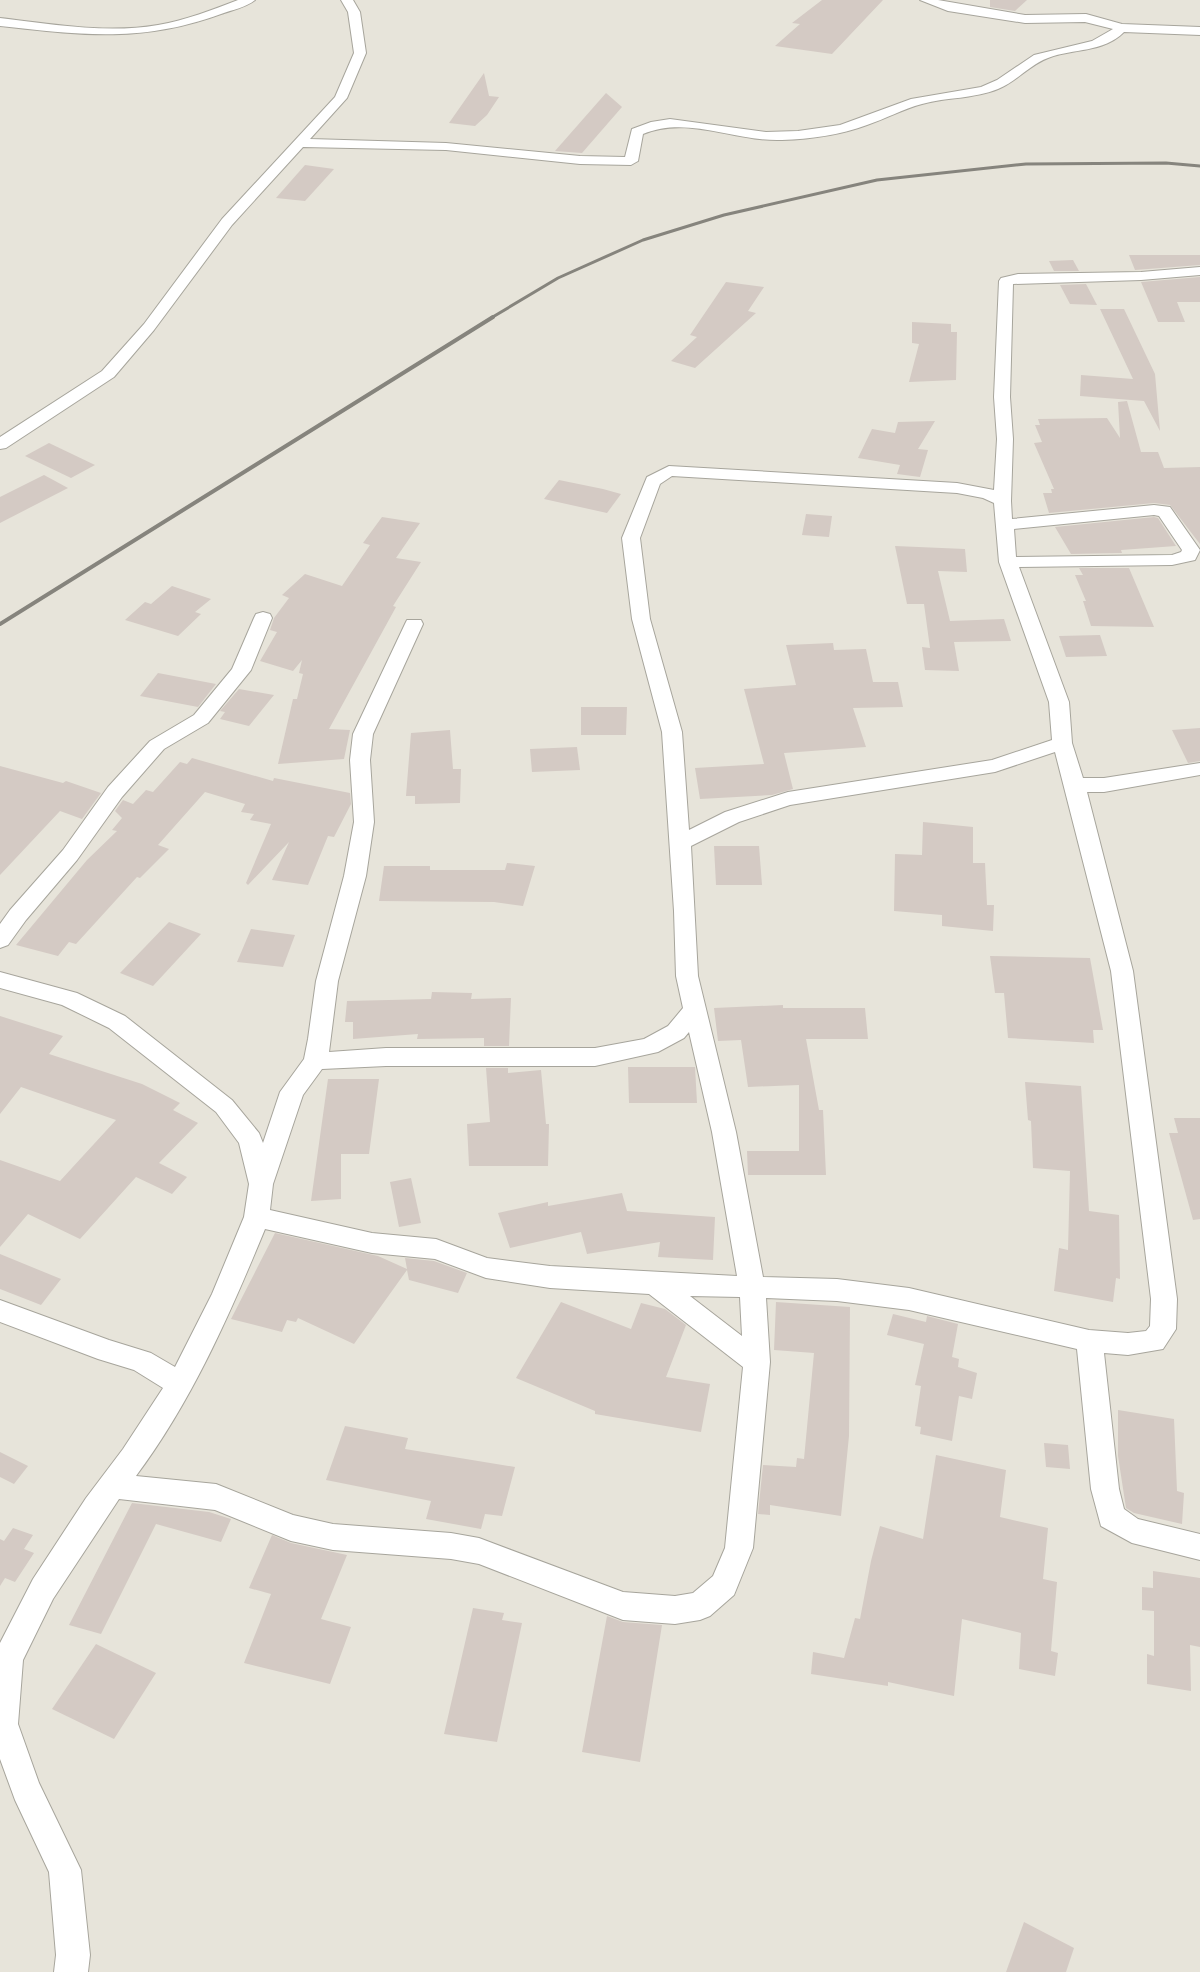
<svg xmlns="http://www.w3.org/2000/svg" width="1200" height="1972" font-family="Lora,serif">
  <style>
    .building { fill: #d4cac4 }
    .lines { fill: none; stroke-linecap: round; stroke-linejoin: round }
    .street-casing { stroke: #a7a59c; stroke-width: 2 }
    .street { fill: #fff; fill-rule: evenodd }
    .rail-far1 { stroke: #86847d; stroke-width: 3 }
    .rail { stroke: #86847d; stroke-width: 4 }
  </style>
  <rect width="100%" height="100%" fill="#e7e4da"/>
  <g class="building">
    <path d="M822,0h61l-51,54 -57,-8 25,-22 -8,-1z"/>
    <path d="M990,0h37l-12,11 -25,-4z"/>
    <path d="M484,73l5,23 10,1 -12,18 -12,11 -26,-3z"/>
    <path d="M606,93l16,14 -40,46 -27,-2z"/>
    <path d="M305,165l29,4 -29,32 -29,-3z"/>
    <path d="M1129,255h71v10l-65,5z"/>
    <path d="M1073,260l6,11h-25l-5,-10z"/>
    <path d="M1200,277v25h-23l8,20h-27l-17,-40z"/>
    <path d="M726,282l38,5 -16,24 8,2 -61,55 -24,-7 26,-24 -7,-2z"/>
    <path d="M1086,284l11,21 -27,-1 -10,-19z"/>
    <path d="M1100,309h24l31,65 5,57 -16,-30 -64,-5 1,-21 52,4z"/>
    <path d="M912,322l39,2v8h6l-1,48 -47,2 10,-38 -7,-1z"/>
    <path d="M1127,401l14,51h17l6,16 36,-1v77l-30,-39 -16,-2 -105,10 -6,-20h9l-1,-4h3l-20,-46 8,-1 -7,-17h5l-2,-6 69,-1 13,20 -2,-36z"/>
    <path d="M935,421l-17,28 10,1 -8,27 -23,-3 3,-9 -42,-7 14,-29 23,4 3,-11z"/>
    <path d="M49,443l46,22 -24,13 -46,-22z"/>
    <path d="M44,475l24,13 -68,35v-26z"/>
    <path d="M559,480l44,9 18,5 -14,19 -63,-14z"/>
    <path d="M806,514l26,2 -3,21 -27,-2z"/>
    <path d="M382,517l38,6 -24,35 25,4 -28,44 3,1 -67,122 21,1 -6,29 -66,5 15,-65h4l6,-25 -4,-1 3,-13 -9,11 -33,-10 17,-29 -7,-2 4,-12 15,-20 -7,-3 23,-21 37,12 28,-41 -7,-2z"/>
    <path d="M1154,517l4,1 18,28 -55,4 1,3 -51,1 -16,-27z"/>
    <path d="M895,546l70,3 2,23 -29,-1 12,50 54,-2 7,22 -57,1 5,29 -34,-1 -3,-23 8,1 -6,-44h-17z"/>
    <path d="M1079,568h50l25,59 -63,-1 -8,-25h3l-11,-26h8z"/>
    <path d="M172,586l39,13 -16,13 6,2 -23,22 -53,-16 20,-18 6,2z"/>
    <path d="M1100,635l7,21 -41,1 -7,-21z"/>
    <path d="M833,643l1,7 32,-1 7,33h25l5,25 -50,1 13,39 -82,6 9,36 -21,6 -72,4 -5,-31 69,-4 -20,-75 52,-4 -10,-40z"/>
    <path d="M158,673l58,11 -18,23 -58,-11z"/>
    <path d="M239,689l35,6 -25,31 -29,-7 5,-7 -5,-1z"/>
    <path d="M581,707h46l-1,28h-45z"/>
    <path d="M1200,728v33l-12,2 -16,-33z"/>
    <path d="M450,730l3,39h8l-1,34 -45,1v-8h-9l5,-63z"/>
    <path d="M577,747l3,23 -48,2 -2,-23z"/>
    <path d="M192,758l81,23 1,-3 76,15 1,11 -17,33 -6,-1 -20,49 -36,-5 17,-38 -41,43 -2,-2 25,-59 -21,-4 4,-6 -13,-2 4,-8 -40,-12 -47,53 11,4 -29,29 -3,-1 -61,67 -7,-2 -11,14 -42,-11 71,-85 30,-29 -5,-1 10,-12 -7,-7 8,-11 10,4 13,-14 7,2 27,-30 7,2z"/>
    <path d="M0,766l63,17 3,-2 35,12 -19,26 -22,-8 -60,64z"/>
    <path d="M923,822l50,5v36h12l2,42h7l-1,26 -51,-5v-11l-48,-4 1,-57 27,1z"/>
    <path d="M714,846h45l3,39h-46z"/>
    <path d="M507,863l28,3 -12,40 -29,-4 -115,-1 5,-35h46v4h75z"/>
    <path d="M169,922l32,12 -48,52 -33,-13z"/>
    <path d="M251,929l44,6 -12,32 -46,-5z"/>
    <path d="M990,956l100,2 13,72h-10l1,13 -86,-5 -4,-45h-9z"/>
    <path d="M432,992l40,1 -1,6 40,-1 -2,48h-25v-8l-67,1 1,-5 -65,5v-17h-8l2,-21 84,-2z"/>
    <path d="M783,1005v3h82l3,31h-62l13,71h4l3,65h-78l-1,-24h52v-66l-51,2 -7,-47 -23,1 -4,-33z"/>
    <path d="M0,1016l63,20 -14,18 93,30 38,19 -7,7 25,13 -39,40 28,14 -15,17 -36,-17 -56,62 -52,-25 -28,33v-87l60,21 56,-61 -95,-33 -21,27z"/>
    <path d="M628,1067h67l2,36h-68z"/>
    <path d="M486,1068h22v5l33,-3 5,54h3l-1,42h-79l-2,-42 23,-2z"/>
    <path d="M328,1079h51l-10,75h-28v45l-30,2z"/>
    <path d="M1025,1082l56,4 8,125 30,4 1,64 -4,-1 -3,24 -59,-11 5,-43 9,2 2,-79 -37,-3 -2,-47 -3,-1z"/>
    <path d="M1174,1118h26v101l-7,1 -24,-87h9z"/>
    <path d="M411,1178l10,45 -22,4 -9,-45z"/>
    <path d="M622,1193l5,18 88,6 -2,43 -55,-3 2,-15 -73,12 -6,-22 -71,16 -12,-35 50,-11v4z"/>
    <path d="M275,1233l103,23 29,13 -2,-11 29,3 33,12 -9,20 -49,-13 -2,-10 -53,74 -56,-26 -2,4 -9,-2 -5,12 -51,-13z"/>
    <path d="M0,1254l61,25 -20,26 -41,-16z"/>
    <path d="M561,1302l70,27 10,-26 24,6 21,16 -20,52 44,7 -9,48 -106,-18v-3l-79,-33z"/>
    <path d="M776,1302l74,5 -1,129 -8,80 -71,-11v10l-12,-1 5,-49 33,2 1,-9 7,1 10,-106 -40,-3z"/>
    <path d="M893,1314l33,8 1,-6 31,8 -6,33 7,2 -1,8 19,6 -5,26 -13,-3 -7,45 -32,-7 1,-7 -6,-1 6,-40 -6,-1 9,-41 -37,-9z"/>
    <path d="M1118,1410l56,9 3,72 7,2 -2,31 -48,-11 -8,-5 -8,-52z"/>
    <path d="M345,1426l63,12 -3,11 110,18 -13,49 -17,-2 -4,15 -55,-10 5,-18 -105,-21z"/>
    <path d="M1044,1443l24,2 2,24 -24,-2z"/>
    <path d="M0,1452l28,14 -14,18 -14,-7z"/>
    <path d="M936,1455l70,15 -6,47 48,11 -5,51 14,3 -6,69 7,2 -3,23 -36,-7 2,-36 -59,-14 -8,77 -66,-14v4l-77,-12 2,-22 31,6 11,-40 5,1 11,-58 9,-35 43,13z"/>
    <path d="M132,1503l77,9 22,7 -10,23 -65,-18 -55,110 -32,-9z"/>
    <path d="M13,1528l20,7 -9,14 10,4 -19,29 -10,-4 -5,8v-47l4,2z"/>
    <path d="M272,1535l19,8 56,12 -26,64 30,8 -21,57 -86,-21 27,-69 -22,-6z"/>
    <path d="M1153,1571l47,7v69l-10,-2 1,46 -44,-7v-30l7,2v-45l-12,-1v-23l11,1z"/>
    <path d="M473,1608l31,5 -2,7 20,3 -25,119 -53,-8z"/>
    <path d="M607,1616l16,6 39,3 -22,137 -58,-10z"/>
    <path d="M96,1644l60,29 -42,66 -62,-30z"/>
    <path d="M1024,1922l50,26 -8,24h-60z"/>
  </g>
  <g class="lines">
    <defs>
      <g id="street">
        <path d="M238,0h17c-8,7 -23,10 -34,14 -79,29 -140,21 -221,12v-8c52,6 106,16 158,7 28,-5 54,-15 80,-25z"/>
        <path d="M341,0h12l7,12 6,41 -19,45 -37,41 136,4 134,13 45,1 7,-28 19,-7 19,-3 96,13 32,-1 42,-6 71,-26 70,-12 16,-7 37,-25 58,-14 21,-12 -28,-7 -60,1 -77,-12 -28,-11h18l87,15 61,-1 36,10 78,3v8l-76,-3c-21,21 -50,16 -76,26 -19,7 -32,24 -50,31 -24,10 -51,8 -76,15 -19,5 -37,15 -55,21 -27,10 -57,14 -85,15 -47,2 -94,-25 -139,-6l-5,27 -7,4 -51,-1 -134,-14 -143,-3 -71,78 -78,105 -40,47 -108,71 -6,1v-12l102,-66 42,-47 78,-105 113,-122 19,-44 -6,-41z"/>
        <path d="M1200,267v8l-59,5 -128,4 -3,113 3,42 -2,62 1,18 142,-14 16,2 30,43 -5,10 -23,5 -153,2 50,135 3,41 11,35h21l96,-15v12l-96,17h-17l46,179 44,328 -1,30 -13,20 -35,6 -24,-2 15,136 5,20 14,10 62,15v26l-68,-17 -31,-17 -10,-37 -14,-140 -168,-39 -72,-9 -71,-3 4,64 -17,186 -19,47 -24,21 -10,4 -25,4 -52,-4 -144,-56 -28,-5 -118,-9 -42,-9 -76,-31 -96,-11 -66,100 -30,61 -5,64 21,59 42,87 9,85 -2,17h-34l2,-17 -7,-83 -34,-72 -15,-41v-116l33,-64 53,-81 37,-49 40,-61 -29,-18 -36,-11 -98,-37v-22l109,40 42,13 24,14 37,-73 32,-77 5,-33 -10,-41 -23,-31 -107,-84 -47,-23 -62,-17v-16l77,21 48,23 107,84 27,33 4,10 17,-51 24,-33 4,-20 8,-58 28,-105 10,-54 -4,-62 3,-26 52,-110 2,-4h14l2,4 -50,110 -3,26 4,62 -8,54 -28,105 -9,71 57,-4h209l49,-9 24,-13 15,-18 -7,-32 -2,-65 -12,-179 -30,-113 -10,-81 25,-61 22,-11 288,17 37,7 3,-51 -3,-42 5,-116 2,-3 17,-4 123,-2zM672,476l285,17 26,5 11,5 5,59 50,140 3,38 -60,20 -204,32 -63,20 -36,18 -7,-98 -32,-113 -10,-81 20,-54zM1154,515l5,1 23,34 -1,2 -9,3 -156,2 -2,-28zM1055,752l56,219 40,328 -1,27 -4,5 -18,2 -39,-3 -180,-42 -72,-9 -74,-2 -27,-145 -38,-156 -7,-130 48,-24 51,-17 205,-33zM689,1032l23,100 25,144 -187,-10 -63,-8 -51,-19 -64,-6 -102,-23 3,-26 30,-89 19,-26 64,-3h209l63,-14 26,-14zM265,1229l107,24 63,6 51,19 64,10 99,6 94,73 -18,181 -12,28 -20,17 -18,3 -52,-4 -144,-54 -28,-5 -118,-9 -40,-9 -77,-31 -80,-8c56,-75 94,-162 129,-247zM690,1296l50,1 2,39z"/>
        <path d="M263,612l7,2 2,4 -21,52 -43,53 -44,26 -42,48 -45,63 -51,60 -18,25 -8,3v-24l10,-14 53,-60 45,-63 42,-46 44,-26 38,-46 22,-51 2,-4z"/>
      </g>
    </defs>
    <use href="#street" class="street-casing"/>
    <use href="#street" class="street"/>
    <path class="rail-far1" d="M491,318l67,-40 85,-38 81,-25 153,-35 149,-16 140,-1 34,3"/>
    <path class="rail" d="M0,624l493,-307"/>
  </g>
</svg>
